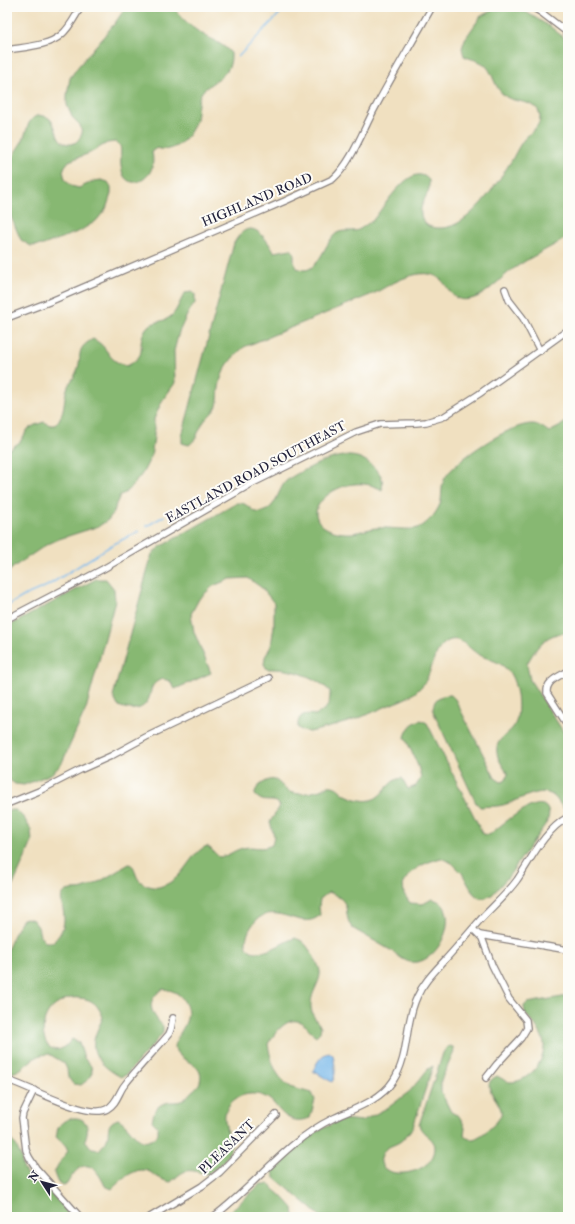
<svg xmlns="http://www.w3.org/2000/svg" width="575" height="1224" font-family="'IM FELL Double Pica',serif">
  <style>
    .forest { fill: #87b872; stroke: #546d56 }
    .water { fill: #76b7ea; stroke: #4c6c92 }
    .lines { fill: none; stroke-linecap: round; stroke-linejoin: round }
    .stream { stroke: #76b7ea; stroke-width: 1.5 }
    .minor-casing { stroke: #89817e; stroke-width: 8 }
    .minor { stroke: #fff; stroke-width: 5.5 }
    .labels { text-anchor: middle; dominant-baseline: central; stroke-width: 4; stroke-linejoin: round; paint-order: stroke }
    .street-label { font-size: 13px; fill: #22223b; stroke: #fdfcf7 }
  </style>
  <rect width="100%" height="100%" fill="#fdfcf7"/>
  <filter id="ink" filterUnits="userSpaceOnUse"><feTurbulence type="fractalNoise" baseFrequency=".025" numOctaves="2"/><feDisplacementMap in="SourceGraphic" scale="8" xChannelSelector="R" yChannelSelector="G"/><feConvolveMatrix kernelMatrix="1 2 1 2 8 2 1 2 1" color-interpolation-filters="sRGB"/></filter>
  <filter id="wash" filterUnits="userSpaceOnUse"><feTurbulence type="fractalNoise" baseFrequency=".012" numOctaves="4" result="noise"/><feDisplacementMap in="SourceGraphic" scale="16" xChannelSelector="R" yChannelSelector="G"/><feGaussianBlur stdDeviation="0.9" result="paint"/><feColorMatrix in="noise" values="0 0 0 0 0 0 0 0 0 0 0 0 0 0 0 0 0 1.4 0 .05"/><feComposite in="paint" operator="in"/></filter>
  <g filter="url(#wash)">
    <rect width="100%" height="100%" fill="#f0e0c0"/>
    <g class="forest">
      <path d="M126,7h47c9,12 19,21 31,28 10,6 19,9 27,18 1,17 -7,22 -20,31 -3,3 -7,5 -9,8 -5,8 -4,17 -6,27 -4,16 -21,36 -39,29l-5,3c1,6 2,15 -2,21 -6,11 -22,15 -27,2 -4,-9 -1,-20 -3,-29l-5,-3 -8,1 -17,10 -21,8 -4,5 -2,5 2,8 6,7 8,2 15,-7 7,-1 7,2 3,5v7l-5,15 -10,12 -16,10 -37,14 -12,1 -10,-6 -14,-32v-33l7,-21 9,-14 6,-17 4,-5 5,-3c4,1 9,1 12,4 8,8 5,23 18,25 8,1 11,-5 14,-10l-2,-9 -8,-8 -5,-12v-10l3,-17 7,-10 38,-45z"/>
      <path d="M506,8l20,4 26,16 16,13v196c-18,11 -38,20 -55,32 -13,9 -27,27 -42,30 -21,4 -20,-11 -31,-20 -17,-15 -49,5 -65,14l-131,54c-13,11 -23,23 -25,41 -1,6 0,11 -2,18 -4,8 -12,12 -15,19 -6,10 -4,13 -13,20l-7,-2v-7l52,-193c15,-27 29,-10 40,9l17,-3 3,4v9l3,6c21,11 27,-27 40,-35 7,-4 17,0 23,-4 4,-3 9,-6 13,-9 9,-10 34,-53 51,-44 2,1 3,2 5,4 0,3 0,6 0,9 -4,11 -14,22 -4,34 4,5 11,5 17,5 27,-1 54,-43 68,-65 4,-6 7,-14 12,-21 6,-9 19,-14 18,-26 -2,-17 -25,-12 -35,-20 -11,-8 -11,-22 -19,-30 -6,-6 -14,-6 -22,-10l-2,-8 3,-9 16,-23 10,-5z"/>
      <path d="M192,292l3,2v9l-7,10 -9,19 -5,19 1,32 -13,18 -8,18v18l-3,20 -9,17 -13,16 -9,6 -4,8 -2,8 -6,8 -9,6 -40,13 -13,6 -31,21 -8,7v-122l13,-9 8,-13 7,-4 9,-3 6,3h5c12,-13 7,-24 13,-39 2,-4 6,-8 8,-13 8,-17 -3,-23 17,-34 18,9 12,21 34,27 23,-13 9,-18 17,-34 4,-11 18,-9 26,-15 7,-5 10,-17 15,-24z"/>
      <path d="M568,420v217l-4,-4c-19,1 -29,16 -37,31l3,16 38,59v71h-2c-7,-4 -8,-14 -18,-17 -12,-4 -33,9 -45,12 -7,2 -15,1 -23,2l-4,-4 -43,-92c0,-12 6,-16 18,-16l4,4 40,79 6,4 4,-1 3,-7c-5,-8 -13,-17 -11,-27 2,-10 12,-13 17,-21 7,-12 4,-44 -6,-55 -9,-12 -23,-11 -33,-19 -8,-6 -16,-16 -27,-11 -18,10 -14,35 -29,48 -9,9 -21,12 -32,17 -9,4 -18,8 -28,12 -15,6 -33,10 -49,14l-7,-1 -5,-3c-1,-13 6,-15 17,-13 13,-6 15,-10 15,-24 -17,-16 -40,-23 -63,-22l-3,-5 1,-7 6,-11 3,-20v-23l-12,-15 -14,-10 -18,1 -17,7 -14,13 -8,15 3,18 17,41 -36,16 -5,-8 -7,-2c-3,1 -6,2 -8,4 -4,4 -4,8 -5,12 -5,17 -18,16 -32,11l-5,-10 39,-142 8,-7 77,-44c3,0 7,0 9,2 5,3 9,9 16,7 15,-4 15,-21 24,-31 6,-5 14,-9 21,-12 19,-10 45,-21 63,-5 10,9 14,12 12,26 -18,-11 -42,-7 -58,8 -3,3 -7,8 -8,13 -1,18 22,23 36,22 8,-1 16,-4 24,-5 11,-1 34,3 42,0 4,-1 9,-6 12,-9 4,-3 10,-13 11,-18 1,-8 0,-16 4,-23 11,-19 66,-55 88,-54 5,0 12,5 16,8l10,-5z"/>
      <path d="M96,579h10l8,10 1,12 -29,108 -25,56 -10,9 -27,11 -9,-1 -8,-6v-151z"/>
      <path d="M421,720l6,3 56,111 6,1c9,-7 46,-40 57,-28 4,5 3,9 1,15l-39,55 -16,18 -7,3h-6l-6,-5 -11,-20 -10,-10 -11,-5c-17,5 -28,10 -38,25l1,11 6,9 13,1 9,-5c32,6 9,68 -22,63 -6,-1 -13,-7 -18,-11 -13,-8 -27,-15 -40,-23 -11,-17 3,-25 -23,-36l-9,7 -1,8 1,8c-16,16 -39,-9 -58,1 -12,6 -27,36 -4,36 14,0 24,-10 37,-14 2,1 6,2 8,4 5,4 16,22 17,29 1,6 -3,13 -5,18 -7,15 -5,26 6,37l-1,6 -4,4c-6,-4 -8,-10 -14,-13 -14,-9 -28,11 -34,21 3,17 7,33 23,43 5,3 15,4 21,6l3,7 -5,18c-7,2 -13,4 -21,0 -9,-4 -12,-13 -20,-19 -14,-10 -37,-5 -43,12 -2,4 -1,11 0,15 0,6 4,10 5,15 2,14 -13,27 -24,33 -20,-5 -21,-6 -36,8 -10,-1 -15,-7 -23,-11 -13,-5 -28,10 -36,18l-7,-3c-11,-25 -24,-28 -38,-2l-4,1 -6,-4 -3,-8 4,-8 10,-14 -2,-5 -10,-9c1,-2 1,-7 2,-9 7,-15 38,-15 27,12l7,9 7,1c2,-3 5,-5 7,-8 5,-10 -2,-18 12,-23 15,7 21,36 40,15v-7l-6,-6c2,-9 4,-16 14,-18 4,-2 10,0 15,-2 4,-1 8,-7 11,-10 3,-2 7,-6 8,-9 5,-19 -18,-19 -24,-31 -6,-14 20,-28 9,-48 -4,-9 -12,-13 -22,-14 -18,11 -13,24 0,37v7l-37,42 -5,2c-13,-7 -30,-19 -27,-36 1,-8 6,-16 9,-24 -5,-12 -10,-18 -24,-19 -9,-1 -13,1 -20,5 -31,17 -11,69 13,36l7,4 5,15 7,8 1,6 -3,7 -8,6 -8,-1 -5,-7 -1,-8 -3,-6 -15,-9 -8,1 -8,4 -12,10 -6,3 -8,1v-123l11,-24 5,-7 4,-1 6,2 5,7 2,9 5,6h8c22,-20 3,-41 10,-48 4,-6 14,-3 20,-5 13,-4 34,-18 46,-25 11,3 0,18 24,23 3,1 6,0 9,-1 23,-7 27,-33 45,-40l4,3 8,8c10,-1 15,-7 24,-9 11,-3 17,3 29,-3l2,-9 -4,-14 10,-16 -3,-4c-10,-3 -13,2 -22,-7 0,-6 3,-9 8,-12 17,-11 16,7 30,10 8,2 20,-1 27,-3 4,-2 8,-5 12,-4 6,1 8,5 12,8 7,4 19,8 27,6 13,-3 17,-21 31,-22l6,11 8,-3 5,-9 -3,-11 -13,-29c3,-10 7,-14 16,-17z"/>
      <path d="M9,810h7l8,8 7,12 1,12 -25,57v-88z"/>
      <path d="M568,996v221h-247l-11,-10 -36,-30 -1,-7 23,-23 22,-16 24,-12 20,2 27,-14 21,-16 18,-22 5,-3 -20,61c-4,5 -7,10 -12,14 -8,6 -17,4 -20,17 -4,24 54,19 54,-11 -1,-10 -13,-12 -16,-22l24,-72 4,-6 3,-1 3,1 1,5 -13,28v12l10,20 8,4 4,7 2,5 -1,8c2,2 5,3 9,3 7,-1 26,-17 28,-24 3,-14 -25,-29 -4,-39 4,2 10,6 14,6 19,0 38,-25 32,-43 -4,-10 -10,-18 -18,-25l-1,-8 3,-3z"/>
      <path d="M7,1136l9,9 5,12 2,11 4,7 24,17 21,25h-65z"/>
      <path d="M261,1184h7l14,12 11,12 1,8 -1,1h-71l13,-10z"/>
    </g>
    <path class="water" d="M329,1052l4,3c2,9 4,20 -1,27l-19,-11c4,-9 7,-15 16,-19z"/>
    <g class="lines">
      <g class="stream">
        <path d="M238,57l48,-50"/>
        <path d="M147,526l17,-10"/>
        <path d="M7,606l19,-11 21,-9 65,-41 27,-14"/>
      </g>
    </g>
  </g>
  <g filter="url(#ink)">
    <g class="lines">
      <defs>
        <g id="minor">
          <path d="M532,7l10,6 26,20"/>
          <path d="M7,50c16,-3 42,-4 54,-15 9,-7 14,-19 20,-28"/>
          <path d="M505,289l4,11 14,18 17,33"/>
          <path d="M7,318l42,-16 236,-101 48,-22c19,-17 30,-49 42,-71 18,-34 38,-67 57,-101"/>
          <path d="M7,619l96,-50 148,-85 105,-52 24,-8 36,-1 10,-1 17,-5 36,-23 89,-64"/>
          <path d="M568,671c-9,6 -22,9 -21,22l21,33"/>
          <path d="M7,804l32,-13 43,-22 29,-13 35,-19 123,-59"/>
          <path d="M473,929l9,9 10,27 17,34 17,21 1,8 -6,10 -24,26 -11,14"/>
          <path d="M480,935l88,15"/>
          <path d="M7,1080c22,6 81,40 100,29 9,-5 11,-14 16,-22 14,-19 31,-35 46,-53l2,-5 2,-11"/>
          <path d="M34,1090l-11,23 -1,5 4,32 3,7 7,11 44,49"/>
          <path d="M150,1217l52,-31 18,-14 56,-57"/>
          <path d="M213,1217c42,-31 72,-75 119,-98 21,-10 48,-18 61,-38 17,-25 11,-57 24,-84 6,-14 17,-25 27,-36 12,-13 24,-27 36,-41 12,-13 26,-25 37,-40 15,-22 27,-49 51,-63"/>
        </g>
      </defs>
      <use href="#minor" class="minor-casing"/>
      <use href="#minor" class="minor"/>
    </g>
  </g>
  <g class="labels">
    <g class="street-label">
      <text transform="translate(257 200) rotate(-23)">HIGHLAND ROAD</text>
      <text transform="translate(256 472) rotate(-28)">EASTLAND ROAD SOUTHEAST</text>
      <text transform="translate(227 1147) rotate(-44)">PLEASANT</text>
    </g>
  </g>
  <rect width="575" height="1224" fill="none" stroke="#fdfcf7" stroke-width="24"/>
  <g transform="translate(42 1182) rotate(306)" stroke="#fdfcf7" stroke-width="3" paint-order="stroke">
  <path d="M0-3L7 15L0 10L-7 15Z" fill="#22223b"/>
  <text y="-6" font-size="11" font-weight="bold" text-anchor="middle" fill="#22223b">N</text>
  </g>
</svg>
